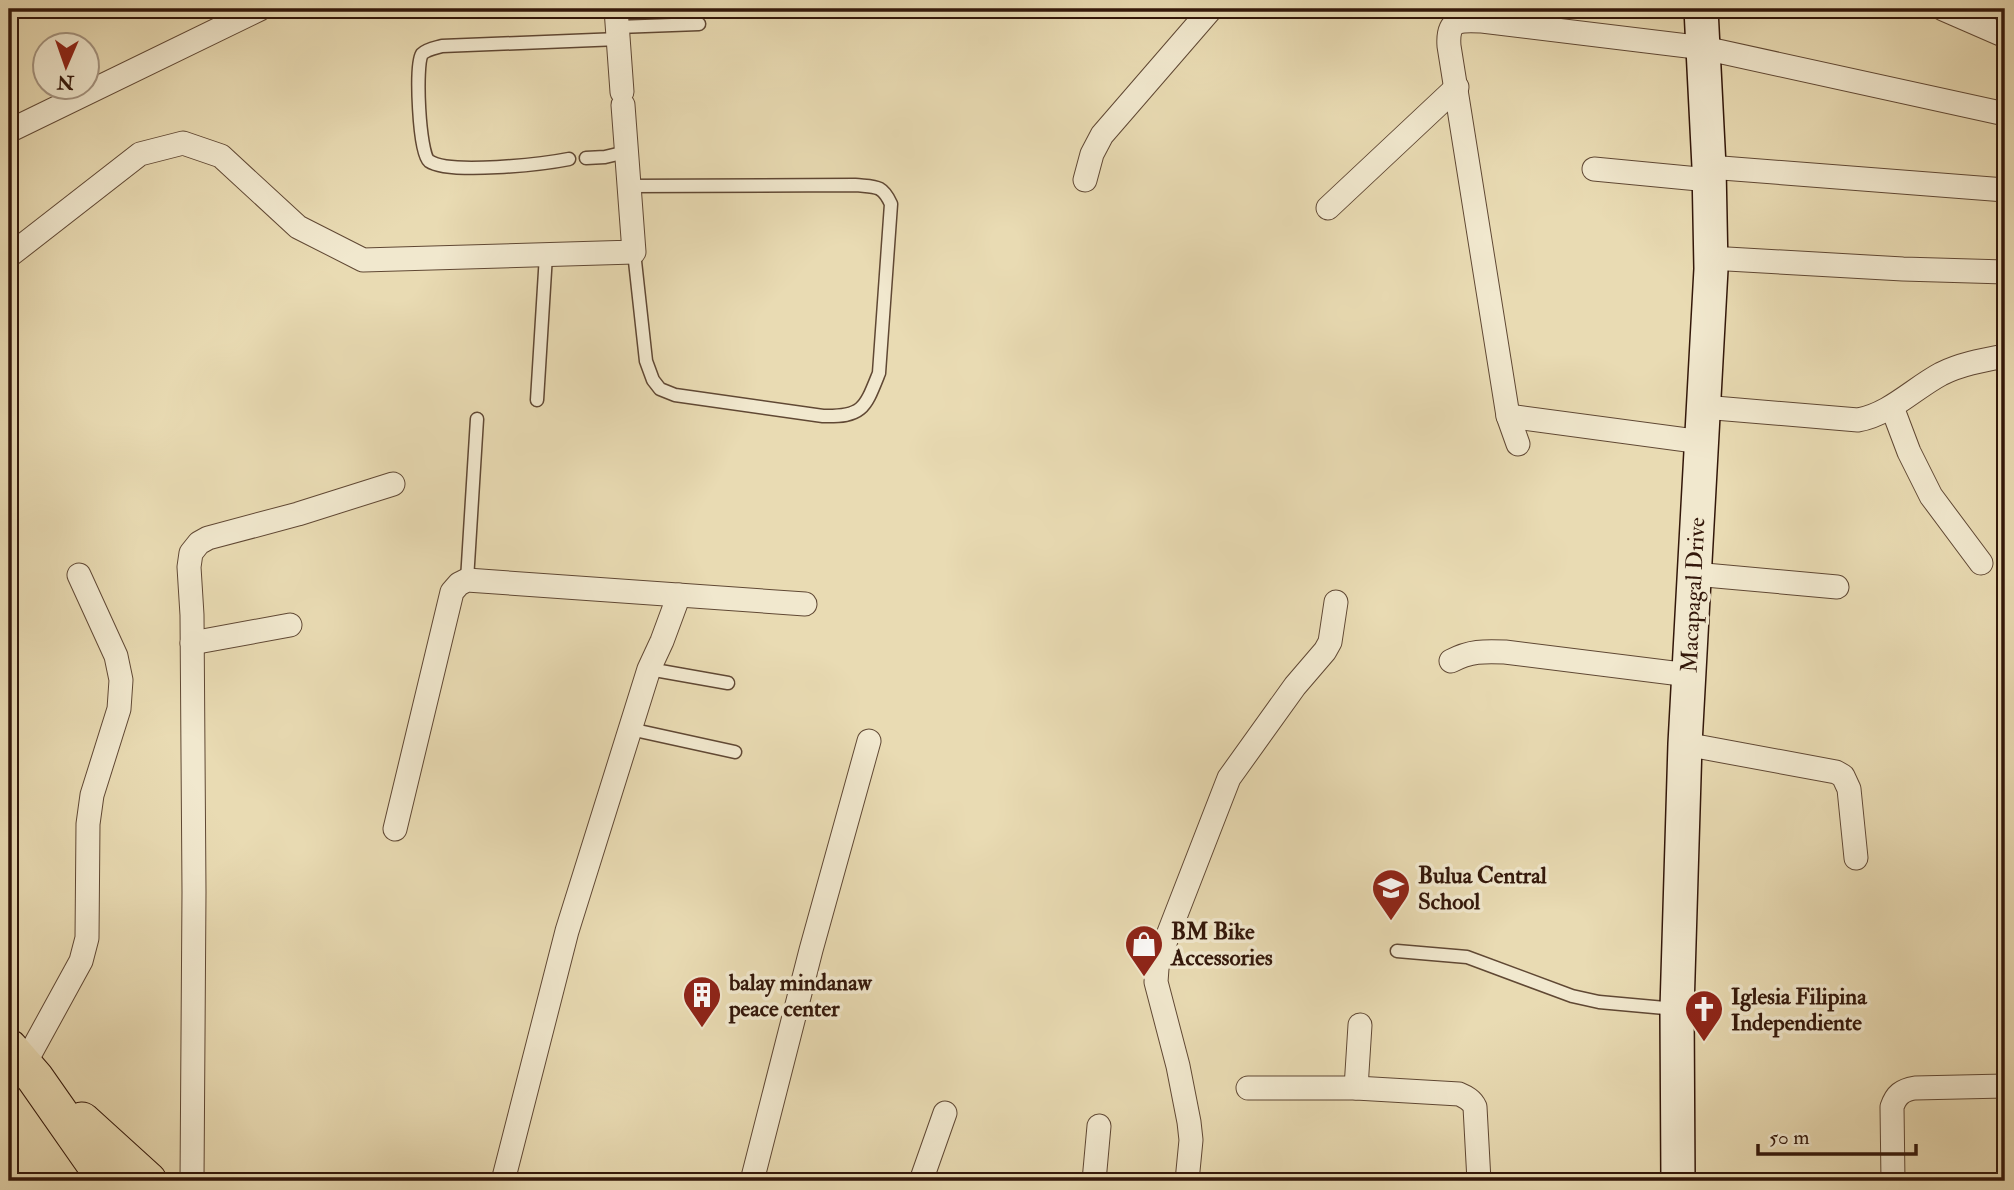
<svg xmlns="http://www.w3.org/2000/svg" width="2014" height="1190" font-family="'IM FELL Double Pica',serif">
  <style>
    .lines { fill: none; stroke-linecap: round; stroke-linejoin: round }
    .lane-casing { stroke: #604834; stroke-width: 15 }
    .street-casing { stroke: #604834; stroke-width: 25 }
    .secondary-casing { stroke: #33170a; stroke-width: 36 }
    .primary-casing { stroke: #33170a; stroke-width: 39 }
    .highway-casing { stroke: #33170a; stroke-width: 41 }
    .lane { stroke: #f1e8ce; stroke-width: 12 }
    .street { stroke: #f1e8ce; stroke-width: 23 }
    .secondary { stroke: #f1e8ce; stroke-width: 33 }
    .primary { stroke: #e9dbb3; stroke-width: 37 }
    .highway { stroke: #e9dbb3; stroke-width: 38 }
    .labels { text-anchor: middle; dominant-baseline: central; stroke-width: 7; stroke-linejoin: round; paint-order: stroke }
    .street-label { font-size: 23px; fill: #33170a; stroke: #f1e8ce }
    .poi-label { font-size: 23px; font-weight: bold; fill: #33170a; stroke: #f1e8ce; text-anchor: start }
  </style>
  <rect width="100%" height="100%" fill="#e9dbb3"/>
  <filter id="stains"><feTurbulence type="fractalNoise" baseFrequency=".00286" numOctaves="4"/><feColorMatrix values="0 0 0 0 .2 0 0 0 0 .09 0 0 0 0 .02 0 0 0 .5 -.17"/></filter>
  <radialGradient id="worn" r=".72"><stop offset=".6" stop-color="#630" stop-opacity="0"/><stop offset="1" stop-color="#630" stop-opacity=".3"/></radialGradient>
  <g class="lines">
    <defs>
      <g id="lane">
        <path d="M618,27l81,-3"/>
        <path d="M586,158l19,-1 21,-5"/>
        <path d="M569,159c-25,5 -120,16 -140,2 -10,-8 -14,-96 -7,-107 5,-5 13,-6 20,-8l177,-7"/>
        <path d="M629,186l226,-1c20,2 27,-1 36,19l-12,169c-14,35 -16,44 -56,43l-148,-21 -15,-6 -7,-9 -7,-19 -12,-109"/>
        <path d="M537,400l9,-145"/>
        <path d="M467,580l10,-161"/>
        <path d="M649,669l79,14"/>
        <path d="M630,729l105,23"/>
        <path d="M1397,951l70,6 105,39 27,6 77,7"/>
      </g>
      <g id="street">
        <path d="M616,9l6,83"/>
        <path d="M1943,9l62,27"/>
        <path d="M9,131l251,-122"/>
        <path d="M1709,167l296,23"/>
        <path d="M1594,169l115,11"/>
        <path d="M1085,180l7,-26 10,-19 109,-126"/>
        <path d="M1328,208l129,-121"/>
        <path d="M9,256l131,-102 43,-11 38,13 77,71 65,33 271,-8 -11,-147"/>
        <path d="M1710,258l193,11 102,3"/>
        <path d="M1703,407l155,13c32,-6 55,-31 83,-46 20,-10 43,-14 64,-18"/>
        <path d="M1892,407l17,45 22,44 50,67"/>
        <path d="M1508,416l194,26"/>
        <path d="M1518,444l-10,-28 -59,-370c-2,-27 10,-26 33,-25l222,27 301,66"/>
        <path d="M1694,574l143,13"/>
        <path d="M192,643l98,-18"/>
        <path d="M1451,661c19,-10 33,-10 54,-9l184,23"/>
        <path d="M1685,744l151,28 7,4 6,13 7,69"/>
        <path d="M395,829l57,-237 7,-8 8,-4 338,24"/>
        <path d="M24,1065l57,-104 6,-23 1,-114 4,-29 27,-86 2,-29 -5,-24 -37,-81"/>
        <path d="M1248,1088h108l103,6c7,3 13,6 16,13l4,74"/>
        <path d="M1356,1088l4,-63"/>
        <path d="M192,1181l2,-289 -2,-277 -3,-48 2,-14 8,-10 9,-5 90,-24 95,-30"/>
        <path d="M503,1181l64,-250 82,-262 13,-28 17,-46"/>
        <path d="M752,1181l59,-231 58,-209"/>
        <path d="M921,1181l24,-68"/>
        <path d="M1094,1181l5,-55"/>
        <path d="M1187,1181l4,-41 -2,-18 -11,-56 -22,-84 1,-14 4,-15 68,-175 66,-92 30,-35 5,-9 6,-40"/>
        <path d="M1893,1181l-1,-74c4,-12 10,-17 23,-19l90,-2"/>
      </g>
      <path id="secondary" d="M1678,1181l-1,-172 8,-265 26,-475 -2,-102 -8,-158"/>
      <g id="primary">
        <path d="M9,1048l26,30 72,103"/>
        <path d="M82,1121l66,60"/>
      </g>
      <path id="highway" d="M100,1172l4,9"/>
    </defs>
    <use href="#lane" class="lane-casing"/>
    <use href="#street" class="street-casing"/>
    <use href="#secondary" class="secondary-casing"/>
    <use href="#primary" class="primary-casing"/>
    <use href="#highway" class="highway-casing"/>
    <use href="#lane" class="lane"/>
    <use href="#street" class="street"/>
    <use href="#secondary" class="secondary"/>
    <use href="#primary" class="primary"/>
    <use href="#highway" class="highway"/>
  </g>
  <defs>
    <symbol id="school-pin" viewBox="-11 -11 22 30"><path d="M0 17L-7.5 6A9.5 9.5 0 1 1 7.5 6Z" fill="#8f2418" stroke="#f1e8ce"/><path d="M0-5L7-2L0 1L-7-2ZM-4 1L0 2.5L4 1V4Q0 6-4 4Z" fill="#fff"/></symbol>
    <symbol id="shop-pin" viewBox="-11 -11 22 30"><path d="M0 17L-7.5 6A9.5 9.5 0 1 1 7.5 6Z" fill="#8f2418" stroke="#f1e8ce"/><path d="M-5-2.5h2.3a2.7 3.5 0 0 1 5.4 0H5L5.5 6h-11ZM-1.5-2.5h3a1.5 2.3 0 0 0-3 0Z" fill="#fff"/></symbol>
    <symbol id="building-pin" viewBox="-11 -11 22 30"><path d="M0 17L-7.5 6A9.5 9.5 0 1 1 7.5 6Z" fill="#8f2418" stroke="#f1e8ce"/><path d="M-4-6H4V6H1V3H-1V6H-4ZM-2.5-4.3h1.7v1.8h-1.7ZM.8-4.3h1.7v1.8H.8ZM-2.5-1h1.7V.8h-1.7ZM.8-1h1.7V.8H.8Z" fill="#fff"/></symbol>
    <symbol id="church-pin" viewBox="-11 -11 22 30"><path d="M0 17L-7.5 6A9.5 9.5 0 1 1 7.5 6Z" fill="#8f2418" stroke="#f1e8ce"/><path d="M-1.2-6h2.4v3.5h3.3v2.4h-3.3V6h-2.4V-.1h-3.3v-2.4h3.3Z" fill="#fff"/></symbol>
  </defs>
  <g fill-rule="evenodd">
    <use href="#school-pin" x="1369" y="866" width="44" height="60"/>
    <use href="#shop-pin" x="1122" y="922" width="44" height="60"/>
    <use href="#building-pin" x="680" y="973" width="44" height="60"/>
    <use href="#church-pin" x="1682" y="987" width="44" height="60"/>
  </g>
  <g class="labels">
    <g class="street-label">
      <text transform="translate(1693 595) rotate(-87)">Macapagal Drive</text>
    </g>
    <g class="poi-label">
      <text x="1418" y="875">Bulua Central<tspan x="1418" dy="26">School</tspan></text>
      <text x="1171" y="931">BM Bike<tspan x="1171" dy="26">Accessories</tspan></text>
      <text x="729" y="982">balay mindanaw<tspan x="729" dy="26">peace center</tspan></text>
      <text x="1731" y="996">Iglesia Filipina<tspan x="1731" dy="26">Independiente</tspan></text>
    </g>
  </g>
  <rect width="2014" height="1190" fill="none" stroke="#e9dbb3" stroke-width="35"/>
  <rect x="10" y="10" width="1993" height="1169" fill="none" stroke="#33170a" stroke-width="3.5"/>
  <rect x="18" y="18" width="1979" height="1155" fill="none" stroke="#33170a" stroke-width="2"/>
  <g transform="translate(66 66) rotate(182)"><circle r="33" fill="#f1e8ce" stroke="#a59480" stroke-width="2"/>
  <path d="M0-5L12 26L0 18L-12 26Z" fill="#8f2418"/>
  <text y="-10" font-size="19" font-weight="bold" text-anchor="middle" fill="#33170a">N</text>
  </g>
  <path d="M1758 1144v10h158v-10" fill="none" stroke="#33170a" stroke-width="3.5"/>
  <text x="1769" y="1144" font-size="21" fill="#33170a" stroke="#f1e8ce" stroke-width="5" paint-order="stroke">50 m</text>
  <rect width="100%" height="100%" filter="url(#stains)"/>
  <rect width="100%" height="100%" fill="url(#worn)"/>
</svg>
